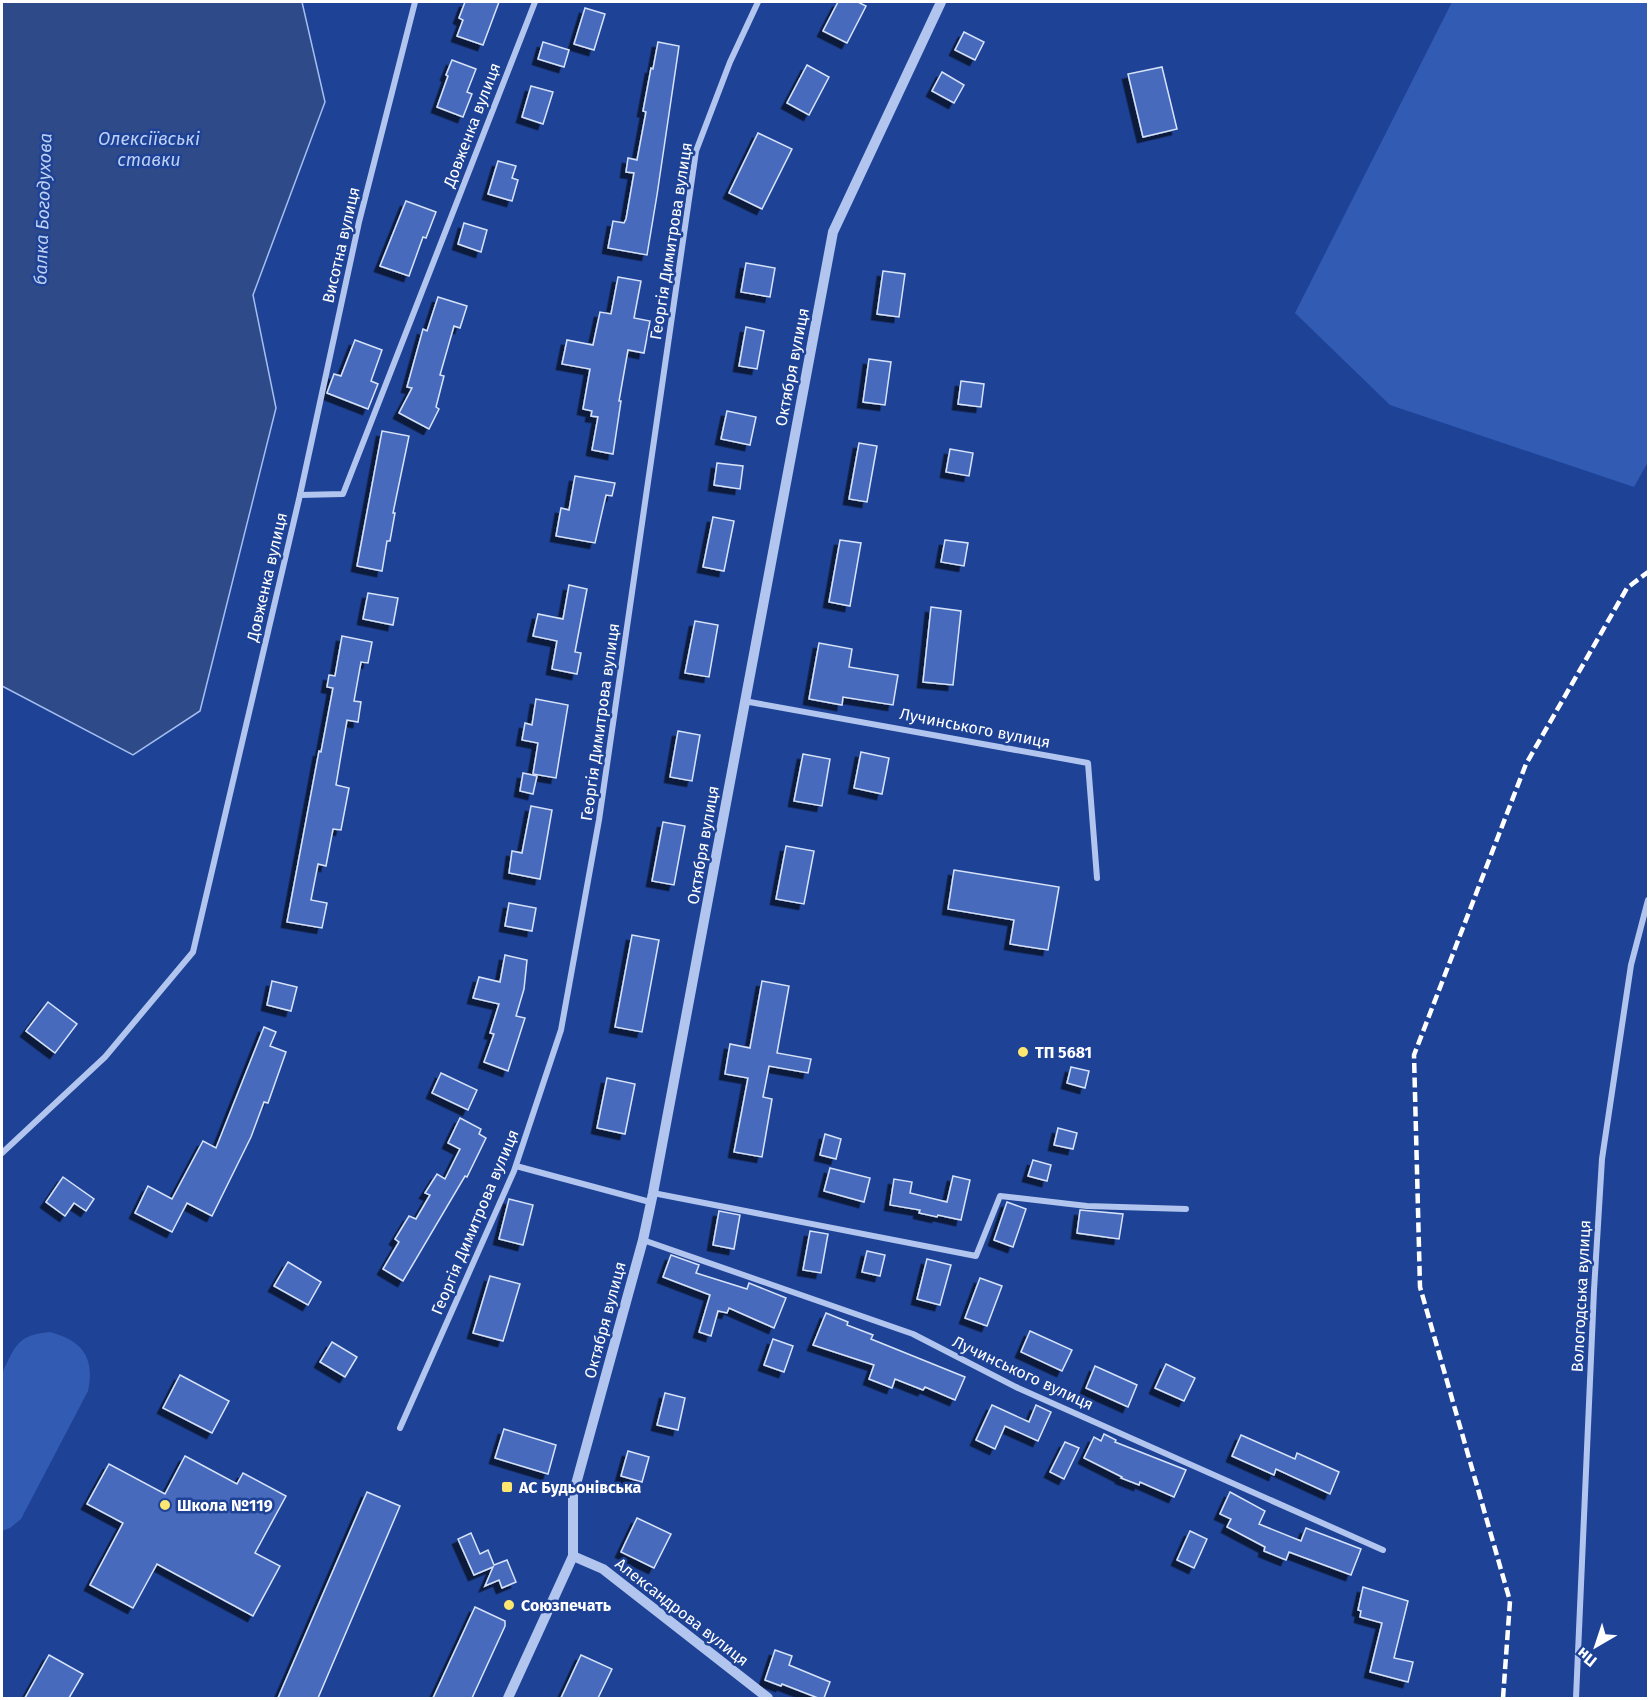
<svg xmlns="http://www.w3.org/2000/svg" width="1650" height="1700" font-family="'Fira Sans',sans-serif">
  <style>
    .green { fill: #325bb3 }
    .water { fill: #2f4a88; stroke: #a4bef0; stroke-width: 1.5 }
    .building { fill: #466bbc; stroke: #d7e3fa; stroke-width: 1.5; filter: url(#shadow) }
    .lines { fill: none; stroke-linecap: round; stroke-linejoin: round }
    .minor { stroke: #b1c5ef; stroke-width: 6 }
    .tertiary { stroke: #b1c5ef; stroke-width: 10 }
    .rail { stroke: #fff; stroke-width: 4.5; stroke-dasharray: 10 4.5; stroke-linecap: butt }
    .poi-dot { fill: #fde770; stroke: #1e4295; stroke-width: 2 }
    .labels { text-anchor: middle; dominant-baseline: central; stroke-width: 5; stroke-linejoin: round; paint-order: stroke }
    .street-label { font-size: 16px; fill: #fff; stroke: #1e4295 }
    .poi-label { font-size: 16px; font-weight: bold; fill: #fff; stroke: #1e4295; text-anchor: start }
    .water-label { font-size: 18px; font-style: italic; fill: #bdd0f5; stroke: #1e4295 }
  </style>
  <defs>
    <filter id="shadow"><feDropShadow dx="-5.5" dy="5.5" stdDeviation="0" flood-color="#0009"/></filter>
  </defs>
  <rect width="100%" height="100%" fill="#1e4295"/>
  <g class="green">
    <path d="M1452,2h196v460l-14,25 -244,-82 -95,-92z"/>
    <path d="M50,1332c33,9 45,26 38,59l-67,128 -11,9 -8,3v-158c14,-28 15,-38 48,-41z"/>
  </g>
  <path class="water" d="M2,2h300l23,100 -72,193 23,113 -76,303 -67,44 -131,-69z"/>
  <g class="building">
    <path d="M465,2h34l-16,43 -26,-9 6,-16 -4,-2z"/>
    <path d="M838,2h20l8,4 -19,37 -24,-12z"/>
    <path d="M585,8l20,6 -11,36 -20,-6z"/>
    <path d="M964,32l20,10 -9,18 -20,-10z"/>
    <path d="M543,42l26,8 -5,17 -26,-8z"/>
    <path d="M658,42l21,4 -22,149 -10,60 -39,-7 5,-27 11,2 2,-4 8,-46 -8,-1 2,-14 9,2 9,-48 -3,-1 8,-43 2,1z"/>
    <path d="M452,60l24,9 -9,23 5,2 -9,23 -26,-10 11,-31 -2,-1z"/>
    <path d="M807,65l22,12 -20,38 -22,-12z"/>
    <path d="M1162,67l15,62 -34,8 -15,-63z"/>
    <path d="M942,72l22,13 -10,18 -22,-12z"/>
    <path d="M531,86l22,6 -10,32 -21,-7z"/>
    <path d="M758,133l34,16 -30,60 -33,-16z"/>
    <path d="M498,161l18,5 -4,12 6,2 -6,21 -24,-7z"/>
    <path d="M406,201l30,11 -10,26 -3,-1 -14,39 -29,-10z"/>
    <path d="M464,223l23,7 -6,22 -23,-8z"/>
    <path d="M746,263l29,5 -5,29 -29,-5z"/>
    <path d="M883,271l22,3 -6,43 -22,-3z"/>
    <path d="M618,277l23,4 -7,37 16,3 -6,32 -16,-3 -9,51h2l-8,53 -21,-4 6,-33 -7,-1 1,-5 -9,-2 7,-40 -28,-5 5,-24 26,5 7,-33 11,2z"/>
    <path d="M438,297l29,9 -7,22 -6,-2 -14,49 4,1 -8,31 3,2 -10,20 -30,-16 13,-25 -5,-1 16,-58 4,2z"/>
    <path d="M746,327l18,4 -7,38 -18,-3z"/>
    <path d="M355,340l27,10 -11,31 7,3 -10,25 -41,-16 7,-19 7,2z"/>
    <path d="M869,359l22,3 -6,43 -22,-3z"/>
    <path d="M961,381l23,3 -3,23 -23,-3z"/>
    <path d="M727,411l29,6 -6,28 -29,-6z"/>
    <path d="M382,431l27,5 -16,77h2l-5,28h-3l-5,30 -25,-5z"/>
    <path d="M859,443l18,3 -10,56 -18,-3z"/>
    <path d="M950,449l23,4 -4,23 -23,-4z"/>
    <path d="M717,463l26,3 -3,23 -26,-4z"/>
    <path d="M575,476l40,7 -3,13 -6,-1 -11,48 -39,-7 5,-28 8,2z"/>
    <path d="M713,517l21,4 -10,50 -21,-4z"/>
    <path d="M840,540l21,3 -11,63 -21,-4z"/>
    <path d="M945,540l23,3 -4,23 -23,-4z"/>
    <path d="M569,585l18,4 -12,63 6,1 -4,21 -25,-5 5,-28 -24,-5 5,-22 25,5z"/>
    <path d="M368,593l30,5 -5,27 -30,-6z"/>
    <path d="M931,607l30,4 -8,74 -30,-3z"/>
    <path d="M695,621l23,4 -9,52 -24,-4z"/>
    <path d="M342,636l30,6 -4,21 -7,-1 -7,39 7,1 -3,20 -11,-2 -6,35 -5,30 13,3 -8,42 -8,-1 -7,37 -8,-2 -7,36 16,3 -5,25 -35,-6 32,-171 2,1 12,-64 -6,-1 2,-12 6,1z"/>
    <path d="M819,643l33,6 -3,18 49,8 -5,30 -50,-8 -1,8 -33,-6z"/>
    <path d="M536,699l32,6 -12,73 -23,-4 5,-31 -16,-3 3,-17 7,2z"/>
    <path d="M678,731l22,4 -8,46 -22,-4z"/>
    <path d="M861,752l28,6 -7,36 -28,-6z"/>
    <path d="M803,754l27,5 -8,47 -28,-5z"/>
    <path d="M523,773l14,3 -4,18 -13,-3z"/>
    <path d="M531,806l21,4 -12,69 -31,-6 3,-22 10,2z"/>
    <path d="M663,822l22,4 -11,59 -22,-4z"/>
    <path d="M786,846l28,5 -10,53 -28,-5z"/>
    <path d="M954,870l105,17 -11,63 -38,-6 4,-24 -66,-11z"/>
    <path d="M509,903l27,5 -4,23 -27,-5z"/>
    <path d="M632,935l27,5 -17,92 -27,-5z"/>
    <path d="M505,955l22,5 -3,29 -8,27 9,2 -17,53 -24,-9 10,-28 -4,-1 9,-29 -26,-6 6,-21 21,5z"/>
    <path d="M272,981l25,6 -6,24 -24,-6z"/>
    <path d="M762,981l27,5 -12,67 34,6 -3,14 -39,-7 -6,31 9,2 -10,58 -28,-5 14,-74 -23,-4 5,-30 20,4z"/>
    <path d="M48,1002l29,22 -22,29 -29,-22z"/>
    <path d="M264,1027l12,5 -6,14 16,6 -18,51 -4,-1 -13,35 -39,79 -25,-13 -15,29 -37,-19 13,-27 24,13 31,-58 13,7z"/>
    <path d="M1071,1067l18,4 -4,17 -18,-5z"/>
    <path d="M441,1073l36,17 -9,20 -36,-17z"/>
    <path d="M607,1078l28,6 -10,50 -28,-6z"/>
    <path d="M460,1118l21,11 -2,5 7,4 -19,39 -2,-1 -62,105 -20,-12 16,-27 -4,-3 14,-23 7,3 14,-24 -5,-2 12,-19 8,5 15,-30 -12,-6z"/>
    <path d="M1058,1128l19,5 -4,16 -19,-4z"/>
    <path d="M825,1134l16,5 -5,20 -16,-4z"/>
    <path d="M1033,1160l18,5 -4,16 -19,-5z"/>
    <path d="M830,1168l40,10 -6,24 -40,-11z"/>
    <path d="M953,1176l17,4 -9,40 -23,-5 -1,2 -18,-4 1,-3 -30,-5 4,-26 18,3 -2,11 37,9z"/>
    <path d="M63,1177l31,22 -8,12 -12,-8 -9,13 -19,-14z"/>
    <path d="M509,1199l24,6 -10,40 -24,-6z"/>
    <path d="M1007,1202l19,7 -13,38 -19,-7z"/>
    <path d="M1080,1210l43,4 -4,25 -42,-6z"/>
    <path d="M719,1211l21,4 -6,34 -21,-4z"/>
    <path d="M810,1231l18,3 -7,39 -18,-3z"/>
    <path d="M867,1251l18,4 -5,21 -18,-4z"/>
    <path d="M671,1255l28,10 -3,8 51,16 2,-6 37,15 -12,30 -45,-20 -2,5 -9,-2 -7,25 -12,-4 11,-37 -47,-18z"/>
    <path d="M927,1259l24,6 -11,40 -23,-6z"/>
    <path d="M288,1262l33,20 -13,23 -34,-19z"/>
    <path d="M490,1276l30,8 -17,57 -30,-8z"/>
    <path d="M980,1278l22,8 -15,40 -22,-8z"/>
    <path d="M826,1313l22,9 -1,3 26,10 -2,4 94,38 -10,23 -30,-13 -2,3 -28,-11 -3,9 -23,-9 5,-14 -61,-20z"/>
    <path d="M1030,1331l42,19 -10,21 -41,-19z"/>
    <path d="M773,1339l20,7 -9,26 -20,-7z"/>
    <path d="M332,1342l25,15 -12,20 -25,-15z"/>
    <path d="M1166,1364l29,14 -11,23 -29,-13z"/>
    <path d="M1095,1366l42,19 -9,22 -42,-19z"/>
    <path d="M180,1375l49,26 -17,32 -49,-25z"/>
    <path d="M665,1393l20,5 -7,32 -21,-5z"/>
    <path d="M992,1405l37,17 7,-17 15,7 -13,29 -33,-15 -10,23 -19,-9z"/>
    <path d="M504,1429l52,16 -8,29 -53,-16z"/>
    <path d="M1104,1434l12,6 -1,2 71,28 -12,27 -34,-15 -1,3 -18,-7 1,-1 -38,-19 10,-21 7,4z"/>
    <path d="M1241,1435l54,24 2,-6 42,19 -9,22 -54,-25 -2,6 -42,-19z"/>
    <path d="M1065,1442l14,6 -15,31 -14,-7z"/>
    <path d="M628,1451l21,6 -7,25 -21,-6z"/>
    <path d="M185,1456l52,28 6,-11 43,23 -31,57 25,13 -27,50 -96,-52 -24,44 -43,-23 33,-62 -36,-19 22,-40 56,30z"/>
    <path d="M367,1492l33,14 -82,192h-40z"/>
    <path d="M1230,1492l35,19 -6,13 42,17 5,-13 55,21 -10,26 -62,-23 -3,8 -22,-9 1,-4 -38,-20 4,-8 -11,-5z"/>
    <path d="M637,1518l34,16 -17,34 -33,-16z"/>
    <path d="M1190,1531l17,8 -13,29 -17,-8z"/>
    <path d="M471,1533l9,21 8,-4 6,15 13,-5 9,22 -14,6 -3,-8 -14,6 8,-19 -19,8 -16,-36z"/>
    <path d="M1363,1587l45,14 -14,57 19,4 -5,20 -38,-10 12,-49 -22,-6 1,-6 -3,-1z"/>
    <path d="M475,1607l30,14v5l-33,72h-39z"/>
    <path d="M775,1650l17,6 -3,9 41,17 -6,16h-6l-36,-14 -1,2 -16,-6z"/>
    <path d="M49,1655l34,19 -14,24h-44z"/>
    <path d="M581,1655l31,14 -14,29h-37z"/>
  </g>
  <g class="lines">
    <g class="minor">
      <path d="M300,495l59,-273 56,-220"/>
      <path d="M744,701l344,62 9,115"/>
      <path d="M2,1153l103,-96 88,-105 107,-457 43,-1 192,-492"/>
      <path d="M516,1166l134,36"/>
      <path d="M653,1193l323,63 24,-60 87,10 99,3"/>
      <path d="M643,1240l270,94 105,54 365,162"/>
      <path d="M400,1428l114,-257 47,-141 38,-210 97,-669 34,-89 28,-60"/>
      <path d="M1576,1698l18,-408 8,-131 29,-194 17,-65"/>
    </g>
    <g class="tertiary">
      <path d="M573,1556l30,13 165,129"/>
      <path d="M508,1698l65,-142v-61l70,-255 10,-47 180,-961 108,-230"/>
    </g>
    <path class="rail" d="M1503,1698l7,-97 -90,-314 -6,-232 112,-291 101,-176 21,-16"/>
  </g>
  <g class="poi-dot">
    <circle cx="1023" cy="1052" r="6"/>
    <rect x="501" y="1481" width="12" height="12" rx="3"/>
    <circle cx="165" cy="1505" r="6"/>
    <circle cx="509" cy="1605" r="6"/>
  </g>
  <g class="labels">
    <g class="street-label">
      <text transform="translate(472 125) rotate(-69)">Довженка вулиця</text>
      <text transform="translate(671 241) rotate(-81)">Георгія Димитрова вулиця</text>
      <text transform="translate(341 245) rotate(-77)">Висотна вулиця</text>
      <text transform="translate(792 367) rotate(-79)">Октября вулиця</text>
      <text transform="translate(267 577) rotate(-77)">Довженка вулиця</text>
      <text transform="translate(600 722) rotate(-82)">Георгія Димитрова вулиця</text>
      <text transform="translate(975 728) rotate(11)">Лучинського вулиця</text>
      <text transform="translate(703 845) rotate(-80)">Октября вулиця</text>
      <text transform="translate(475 1222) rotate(-67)">Георгія Димитрова вулиця</text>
      <text transform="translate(1581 1296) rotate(-87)">Вологодська вулиця</text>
      <text transform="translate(605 1320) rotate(-75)">Октября вулиця</text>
      <text transform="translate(1023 1373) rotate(25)">Лучинського вулиця</text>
      <text transform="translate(682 1612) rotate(38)">Александрова вулиця</text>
    </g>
    <g class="poi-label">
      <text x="1035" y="1052">ТП 5681</text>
      <text x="519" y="1487">АС Будьонівська</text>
      <text x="177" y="1505">Школа №119</text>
      <text x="521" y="1605">Союзпечать</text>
    </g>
    <g class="water-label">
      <text x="149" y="139">Олексіївські<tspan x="149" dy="21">ставки</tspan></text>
      <text transform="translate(43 209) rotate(-88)">балка Богодухова</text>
    </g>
  </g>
  <rect width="1650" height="1700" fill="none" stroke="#ffffff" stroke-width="6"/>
  <g transform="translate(1596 1646) rotate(219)" stroke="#1e4295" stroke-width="4.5" paint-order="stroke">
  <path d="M0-4.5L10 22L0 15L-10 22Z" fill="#ffffff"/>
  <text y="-9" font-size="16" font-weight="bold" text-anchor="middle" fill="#ffffff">Пн</text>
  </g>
</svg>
